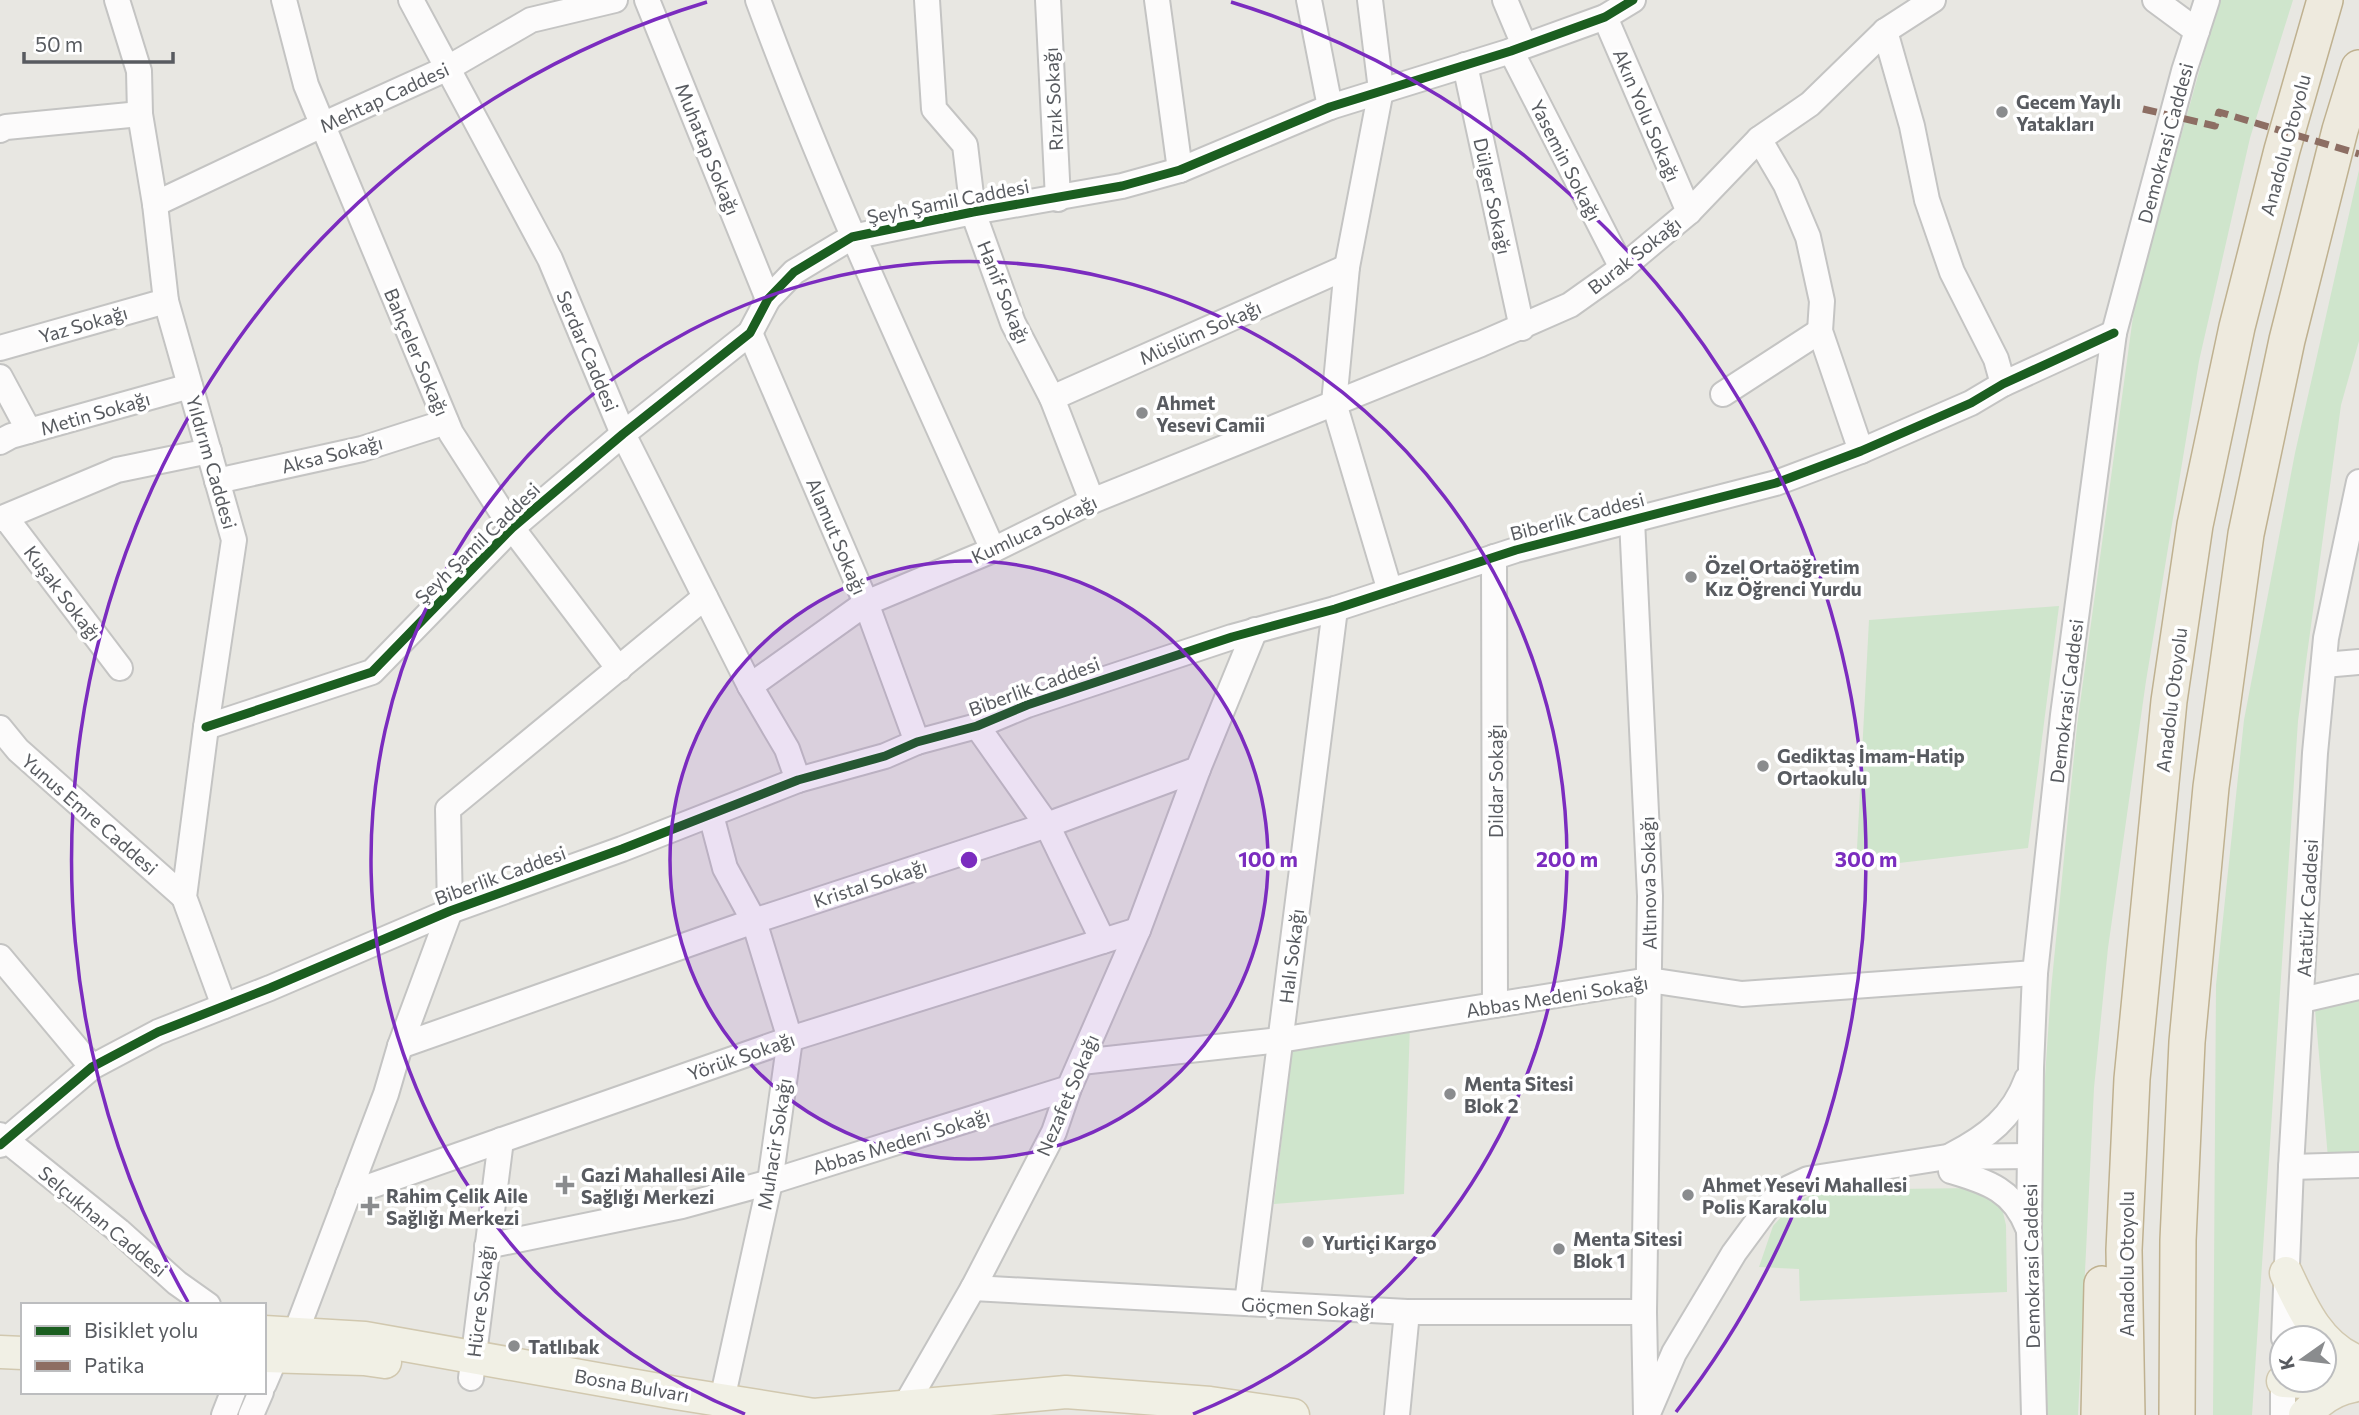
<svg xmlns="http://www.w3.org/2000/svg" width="2359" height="1415" font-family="Commissioner,sans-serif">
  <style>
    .green { fill: #cfe5cc }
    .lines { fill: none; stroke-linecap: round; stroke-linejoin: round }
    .minor-casing { stroke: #c4c4c3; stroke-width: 28 }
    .major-casing { stroke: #d1c8af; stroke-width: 35 }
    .highway-casing { stroke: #bfb190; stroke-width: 38 }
    .minor { stroke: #fcfbfb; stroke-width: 24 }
    .major { stroke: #f1f0e5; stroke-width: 32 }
    .highway { stroke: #eeeade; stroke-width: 35 }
    .quiet { stroke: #8d6e63; stroke-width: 7; stroke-dasharray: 14 7; stroke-linecap: butt }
    .cycleway-casing { stroke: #fff; stroke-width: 13 }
    .cycleway { stroke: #1b5e20; stroke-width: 9 }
    .ring { fill: none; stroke: #7b2cbf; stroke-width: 3.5 }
    .poi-dot { fill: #8a8c8e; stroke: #fff; stroke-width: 2.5 }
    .labels { text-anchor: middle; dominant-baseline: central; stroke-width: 7; stroke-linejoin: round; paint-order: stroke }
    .street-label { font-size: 19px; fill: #585b60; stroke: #fff }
    .poi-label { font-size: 19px; font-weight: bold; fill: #585b60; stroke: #fff; text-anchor: start }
    .centre { fill: #7b2cbf; stroke: #fff; stroke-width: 3.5 }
    .ring-label { font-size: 21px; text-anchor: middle; font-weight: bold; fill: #7b2cbf; stroke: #fff; stroke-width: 7; stroke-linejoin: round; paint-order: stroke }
  </style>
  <rect width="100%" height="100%" fill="#e8e7e2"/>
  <g class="green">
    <path d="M2219,0h74l-43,138 -51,223 -53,320 -38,267 -14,140 -16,327h-34l-4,-266 11,-159 26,-264 58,-424z"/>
    <path d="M2359,170v171l-18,64 -43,316 -46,694h-39l3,-430 28,-265 51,-267z"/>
    <path d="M2059,606l-31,242 -172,20 13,-248z"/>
    <path d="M2359,999v158l-31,1 -13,-149z"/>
    <path d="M1410,1026l-6,168 -130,10 19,-160z"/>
    <path d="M1973,1188l28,16 5,21 1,67 -207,9 -1,-32 -40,-2 14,-41 18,-20 28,-16z"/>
  </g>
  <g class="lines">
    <defs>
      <g id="minor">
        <path d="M117,0l22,71 1,43 15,90 11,97 68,239 -28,187 -22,170 40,109"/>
        <path d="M284,0l22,85 145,348 61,95 107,141"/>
        <path d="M411,0l139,259 73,175 127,252 37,63 11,31"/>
        <path d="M647,0l121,299"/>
        <path d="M758,0c69,188 154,367 235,550"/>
        <path d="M927,0l7,109 31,36 8,67 40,111 39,75 40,103"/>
        <path d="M1048,0l10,199"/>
        <path d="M1157,0l23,170"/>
        <path d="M1309,0l21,107"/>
        <path d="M1370,0l11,90 -34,177 -13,136 56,188"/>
        <path d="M1505,0l19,45"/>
        <path d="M2155,0l42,31"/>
        <path d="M1605,17l84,195"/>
        <path d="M1885,31l27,95 15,74 25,72 44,87 7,25"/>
        <path d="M1511,51l111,217"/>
        <path d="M1465,65l57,263"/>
        <path d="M0,130l6,-3 134,-13"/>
        <path d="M1759,139l27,46 22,52 14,64 -2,30 41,120"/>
        <path d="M155,204l167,-79 126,-57 83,-48 84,-20"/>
        <path d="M750,333l116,270 51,139"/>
        <path d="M0,348l166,-47"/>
        <path d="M0,377l29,54"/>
        <path d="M1723,394l97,-63"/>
        <path d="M1052,398l295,-131"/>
        <path d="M0,442l11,-6 179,-50"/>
        <path d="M217,481l145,-32 84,-27"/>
        <path d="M6,518l114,150"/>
        <path d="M0,519l117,-49 92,-19"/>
        <path d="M1632,520l18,376 -6,416 2,103"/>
        <path d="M1494,557l1,448"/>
        <path d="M2324,665l35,-3"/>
        <path d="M750,686l116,-83 127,-53 99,-49 389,-157 89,-39 52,-37 67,-56 70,-73 51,-35 75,-73 48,-31"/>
        <path d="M977,726l70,99 56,116"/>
        <path d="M206,727l166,-55 140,-144 111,-94 127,-101 18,-34 26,-27 58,-35 121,-25 149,-26 58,-16 150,-63 181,-56 94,-34 28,-17"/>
        <path d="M0,728l18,22 166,147"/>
        <path d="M711,815l14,53 29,53 36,118 -20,143 -48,218"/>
        <path d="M0,957l92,110"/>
        <path d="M2302,1000l57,-13"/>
        <path d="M400,1046l354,-125 293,-96 151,-56 57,-139"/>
        <path d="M1081,1062l199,-22 369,-60 93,14 293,-21"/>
        <path d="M0,1135l119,96 58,52 31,22"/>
        <path d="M0,1145l92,-78 66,-35 112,-44 180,-77 172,-62 176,-69 87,-24 32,-14 60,-16 50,-21 205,-68 103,-28 181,-59 260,-67 85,-32 110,-48 32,-19 111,-51"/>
        <path d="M1952,1155c35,-18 61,-38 75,-76"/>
        <path d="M2291,1167l68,-2"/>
        <path d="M1951,1171c36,11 62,18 77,57"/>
        <path d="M348,1194l442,-155 348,-109"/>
        <path d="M487,1246l195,-40 88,-24 299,-94"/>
        <path d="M973,1288l434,24h237"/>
        <path d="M1247,1303l88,-694"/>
        <path d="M296,1332l90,-238 14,-48 50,-135 -2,-102 257,-212"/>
        <path d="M2284,1338l7,-171 24,-414 11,-115 33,-156"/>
        <path d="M471,1378l30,-238"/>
        <path d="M264,1384l12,-28 -1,-15"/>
        <path d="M905,1406l68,-118 81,-156 15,-44 69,-158 60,-161"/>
        <path d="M1649,1411l25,-58 60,-100 39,-53 16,-12 19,-9 139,-22 82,-1"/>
        <path d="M224,1415l9,-23"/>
        <path d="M251,1415l10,-23"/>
        <path d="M1397,1415l10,-103"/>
        <path d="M2034,1415l-5,-184 2,-163 4,-95 28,-258 51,-382 70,-262 23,-71"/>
        <path d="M2283,1415v-35"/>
      </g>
      <g id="major">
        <path d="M2286,1273c16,35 34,75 73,89"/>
        <path d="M264,1332l101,6 311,55 138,22 252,-23 144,11 83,12"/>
        <path d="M0,1352l23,1"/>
        <path d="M264,1356l100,3 21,3"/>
        <path d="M2283,1381l76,3"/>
        <path d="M2305,1415c13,-14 29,-26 48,-29"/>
      </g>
      <g id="highway">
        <path d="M2099,1415l3,-131"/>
        <path d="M2127,1415l-3,-165 8,-171 37,-378 26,-176 42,-198 45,-177 43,-150"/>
        <path d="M2177,1415l1,-175 9,-198 24,-255 35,-253 41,-194 53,-210 19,-62"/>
      </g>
    </defs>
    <use href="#minor" class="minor-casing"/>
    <use href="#major" class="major-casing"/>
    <use href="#highway" class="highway-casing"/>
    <use href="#minor" class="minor"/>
    <use href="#major" class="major"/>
    <use href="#highway" class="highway"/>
    <path class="quiet" d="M2143,109l72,17 4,-14 140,42"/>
    <defs>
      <g id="cycleway">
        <path d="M206,727l166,-55 140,-144 111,-94 127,-101 18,-34 26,-27 58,-35 121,-25 149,-26 58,-16 150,-63 181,-56 94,-34 28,-17"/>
        <path d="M0,1145l92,-78 66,-35 112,-44 180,-77 172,-62 176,-69 87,-24 32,-14 60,-16 50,-21 205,-68 103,-28 181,-59 260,-67 85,-32 110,-48 32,-19 111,-51"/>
      </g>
    </defs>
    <use href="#cycleway" class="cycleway-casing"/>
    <use href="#cycleway" class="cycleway"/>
  </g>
  <circle cx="969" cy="860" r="299" fill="#7b2cbf" fill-opacity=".12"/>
  <g class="ring">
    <circle cx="969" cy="860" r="299"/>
    <path d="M745 1414A598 598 0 1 1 1193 1414"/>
    <path d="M188 1302A897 897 0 0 1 707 2M1231 2A897 897 0 0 1 1676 1412"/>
  </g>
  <g class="poi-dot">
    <circle cx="2002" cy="112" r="7"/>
    <circle cx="1142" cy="413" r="7"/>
    <circle cx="1691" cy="577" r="7"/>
    <circle cx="1763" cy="766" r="7"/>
    <circle cx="1450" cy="1094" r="7"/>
    <path d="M561.5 1174.5h7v7h7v7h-7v7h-7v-7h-7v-7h7z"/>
    <circle cx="1688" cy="1195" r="7"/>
    <path d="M366.5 1195.5h7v7h7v7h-7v7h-7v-7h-7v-7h7z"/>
    <circle cx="1308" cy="1242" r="7"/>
    <circle cx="1559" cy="1249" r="7"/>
    <circle cx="514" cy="1346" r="7"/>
  </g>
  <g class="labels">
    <g class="street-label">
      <text transform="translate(384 97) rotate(-25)">Mehtap Caddesi</text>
      <text transform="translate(1053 99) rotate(-93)">Rızık Sokağı</text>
      <text transform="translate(1647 115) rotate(67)">Akın Yolu Sokağı</text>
      <text transform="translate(2165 143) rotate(-75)">Demokrasi Caddesi</text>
      <text transform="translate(2285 145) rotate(-75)">Anadolu Otoyolu</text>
      <text transform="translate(708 149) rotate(68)">Muhatap Sokağı</text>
      <text transform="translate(1566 160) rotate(63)">Yasemin Sokağı</text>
      <text transform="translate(1493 196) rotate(78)">Dülger Sokağı</text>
      <text transform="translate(948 201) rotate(-11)">Şeyh Şamil Caddesi</text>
      <text transform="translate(1634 255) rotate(-38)">Burak Sokağı</text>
      <text transform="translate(1004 292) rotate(68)">Hanif Sokağı</text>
      <text transform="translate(83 324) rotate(-16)">Yaz Sokağı</text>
      <text transform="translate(1200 332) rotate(-24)">Müslüm Sokağı</text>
      <text transform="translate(588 351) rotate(67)">Serdar Caddesi</text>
      <text transform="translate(417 352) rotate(67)">Bahçeler Sokağı</text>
      <text transform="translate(95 413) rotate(-16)">Metin Sokağı</text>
      <text transform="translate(332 454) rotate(-14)">Aksa Sokağı</text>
      <text transform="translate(212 462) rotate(74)">Yıldırım Caddesi</text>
      <text transform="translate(1577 516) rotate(-15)">Biberlik Caddesi</text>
      <text transform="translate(1034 529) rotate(-25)">Kumluca Sokağı</text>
      <text transform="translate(837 536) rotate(67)">Alamut Sokağı</text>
      <text transform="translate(477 543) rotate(-44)">Şeyh Şamil Caddesi</text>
      <text transform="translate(63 593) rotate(53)">Kuşak Sokağı</text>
      <text transform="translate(1034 686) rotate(-20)">Biberlik Caddesi</text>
      <text transform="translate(2171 700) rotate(-83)">Anadolu Otoyolu</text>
      <text transform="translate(2066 701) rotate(-83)">Demokrasi Caddesi</text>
      <text transform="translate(1495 781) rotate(-90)">Dildar Sokağı</text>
      <text transform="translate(90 814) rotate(41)">Yunus Emre Caddesi</text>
      <text transform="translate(500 875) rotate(-20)">Biberlik Caddesi</text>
      <text transform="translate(870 883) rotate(-18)">Kristal Sokağı</text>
      <text transform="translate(1648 883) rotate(-91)">Altınova Sokağı</text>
      <text transform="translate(2307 908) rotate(-87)">Atatürk Caddesi</text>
      <text transform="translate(1291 956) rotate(-83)">Halı Sokağı</text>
      <text transform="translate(1557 996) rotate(-9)">Abbas Medeni Sokağı</text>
      <text transform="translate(741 1056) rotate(-19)">Yörük Sokağı</text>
      <text transform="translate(1067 1095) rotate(-67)">Nezafet Sokağı</text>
      <text transform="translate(901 1141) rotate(-17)">Abbas Medeni Sokağı</text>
      <text transform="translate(774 1144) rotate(-81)">Muhacir Sokağı</text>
      <text transform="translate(103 1221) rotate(40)">Selçukhan Caddesi</text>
      <text transform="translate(2126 1264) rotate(-90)">Anadolu Otoyolu</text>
      <text transform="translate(2031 1266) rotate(-91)">Demokrasi Caddesi</text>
      <text transform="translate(480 1301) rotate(-83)">Hücre Sokağı</text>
      <text transform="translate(1308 1307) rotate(3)">Göçmen Sokağı</text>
      <text transform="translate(632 1385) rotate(10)">Bosna Bulvarı</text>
    </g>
    <g class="poi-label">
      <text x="2016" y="101">Gecem Yaylı<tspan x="2016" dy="22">Yatakları</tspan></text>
      <text x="1156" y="402">Ahmet<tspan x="1156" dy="22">Yesevi Camii</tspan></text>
      <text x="1705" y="566">Özel Ortaöğretim<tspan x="1705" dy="22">Kız Öğrenci Yurdu</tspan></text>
      <text x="1777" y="755">Gediktaş İmam-Hatip<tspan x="1777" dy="22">Ortaokulu</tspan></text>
      <text x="1464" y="1083">Menta Sitesi<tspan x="1464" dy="22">Blok 2</tspan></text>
      <text x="581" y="1174">Gazi Mahallesi Aile<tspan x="581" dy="22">Sağlığı Merkezi</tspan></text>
      <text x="1702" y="1184">Ahmet Yesevi Mahallesi<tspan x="1702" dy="22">Polis Karakolu</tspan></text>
      <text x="386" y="1195">Rahim Çelik Aile<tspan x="386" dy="22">Sağlığı Merkezi</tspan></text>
      <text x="1573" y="1238">Menta Sitesi<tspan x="1573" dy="22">Blok 1</tspan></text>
      <text x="1322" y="1242">Yurtiçi Kargo</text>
      <text x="528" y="1346">Tatlıbak</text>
    </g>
  </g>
  <circle cx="969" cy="860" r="10" class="centre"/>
  <g class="ring-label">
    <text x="1268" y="867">100 m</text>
    <text x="1567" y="867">200 m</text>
    <text x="1866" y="867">300 m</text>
  </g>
  <rect x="21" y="1303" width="245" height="91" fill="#ffffff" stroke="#bcbdbf" stroke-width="2"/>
  <rect x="35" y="1326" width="35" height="10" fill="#1b5e20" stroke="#bcbdbf" stroke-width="2"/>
  <text x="84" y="1338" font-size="21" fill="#585b60">Bisiklet yolu</text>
  <rect x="35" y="1361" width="35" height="10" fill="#8d6e63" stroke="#bcbdbf" stroke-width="2"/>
  <text x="84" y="1373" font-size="21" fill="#585b60">Patika</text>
  <g transform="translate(2303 1359) rotate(256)"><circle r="33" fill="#ffffff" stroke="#bcbdbf" stroke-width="2"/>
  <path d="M0-5L12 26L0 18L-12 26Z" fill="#8a8c8e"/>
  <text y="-10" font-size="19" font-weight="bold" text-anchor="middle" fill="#585b60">K</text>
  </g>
  <path d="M24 52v10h149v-10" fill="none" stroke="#585b60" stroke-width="3.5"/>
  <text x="35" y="52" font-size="21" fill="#585b60" stroke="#ffffff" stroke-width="5" paint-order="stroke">50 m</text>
</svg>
